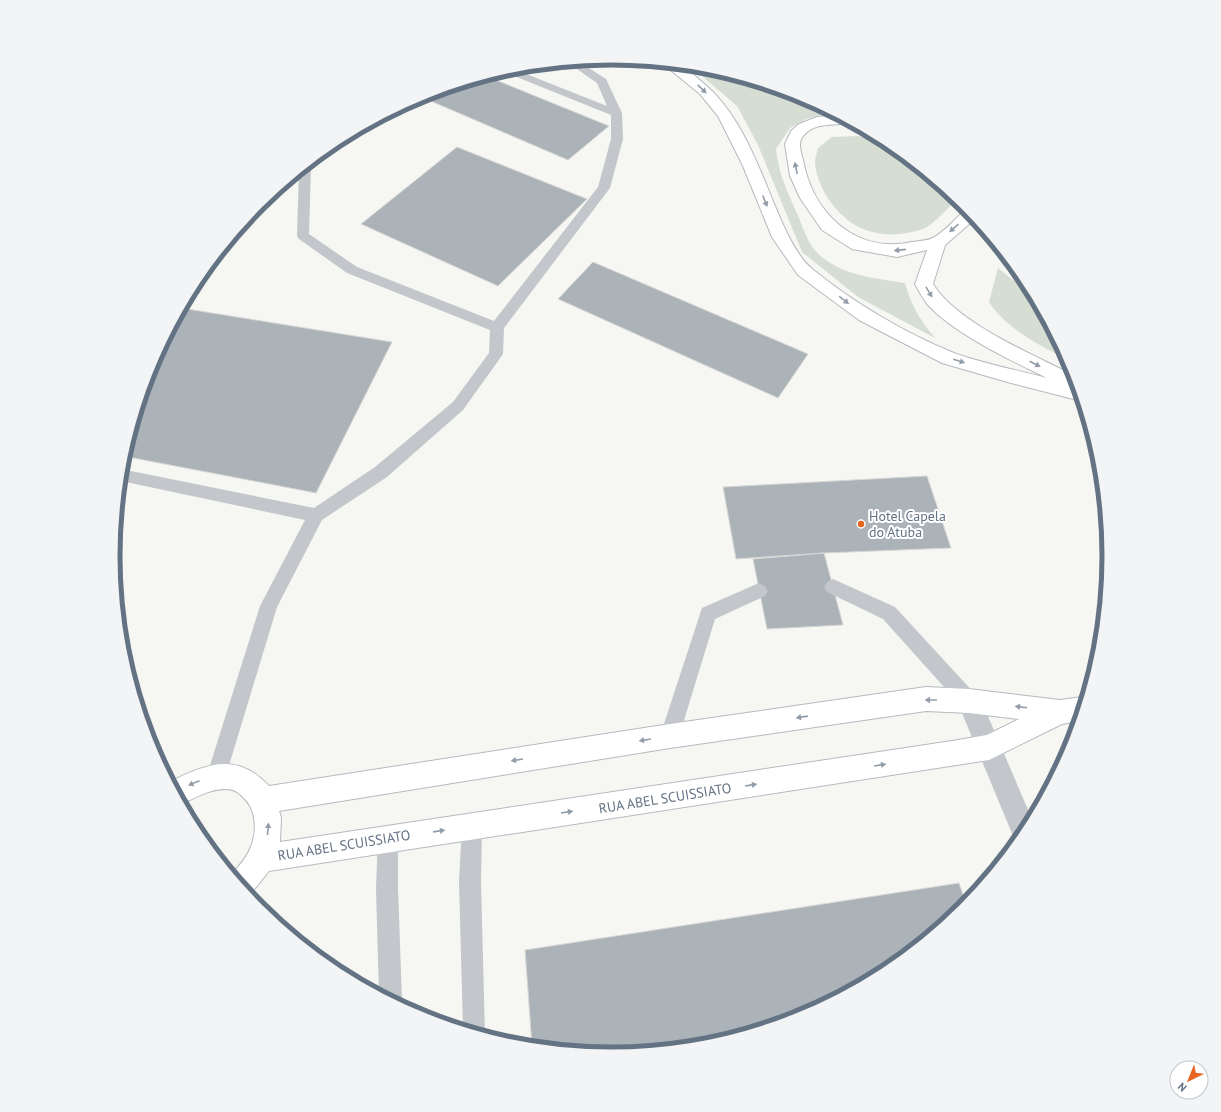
<svg xmlns="http://www.w3.org/2000/svg" width="1221" height="1112" font-family="'PT Sans',sans-serif">
  <style>
    .green { fill: #d6ddd3 }
    .building { fill: #abb3b9; stroke: #d7d7d5 }
    .lines { fill: none; stroke-linecap: round; stroke-linejoin: round }
    .secondary-casing { stroke: #b5babf; stroke-width: 2 }
    .highway-casing { stroke: #b6b9bc; stroke-width: 2 }
    .lane { fill: #c3c6ca; fill-rule: evenodd }
    .street { fill: #c3c6ca; fill-rule: evenodd }
    .secondary { fill: #fff; fill-rule: evenodd }
    .highway { fill: #fff; fill-rule: evenodd }
    .oneway { fill: #929da9 }
    .poi-dot { fill: #e76421; stroke: #fff; stroke-width: 1.5 }
    .labels { text-anchor: middle; dominant-baseline: central; stroke-width: 4; stroke-linejoin: round; paint-order: stroke }
    .poi-label { font-size: 14px; fill: #647384; stroke: #fff; text-anchor: start }
    .street-label { font-size: 14px; fill: #647384; stroke: #fff }
    .rim { fill: none; stroke: #647384; stroke-width: 5 }
  </style>
  <rect width="100%" height="100%" fill="#f6f6f2"/>
  <g class="green">
    <path d="M688,66l20,2 93,28 30,16 -25,7 -16,9 -14,21c3,25 9,37 19,60 6,12 10,28 18,39 22,27 60,30 92,35 6,22 15,37 30,55l-77,-41 -56,-45 -44,-107 -21,-39 -42,-36z"/>
    <path d="M858,136l31,8 68,55c-8,8 -25,27 -34,30 -18,6 -39,8 -57,1 -25,-8 -49,-40 -51,-67 0,-5 2,-11 3,-15l14,-11z"/>
    <path d="M998,268l36,29 33,62c-29,-14 -60,-30 -78,-57z"/>
  </g>
  <g class="building">
    <path d="M486,76l123,50 -41,34 -149,-64z"/>
    <path d="M457,147l130,52 -89,87 -137,-62z"/>
    <path d="M593,262l215,92 -30,44 -220,-99z"/>
    <path d="M181,308l211,34 -76,151 -193,-37 27,-91z"/>
    <path d="M927,476l24,72 -127,5 -88,6 -13,-72z"/>
    <path d="M824,553l19,72 -76,4 -14,-70z"/>
    <path d="M959,883l7,21 -4,4 -75,62 -86,46 -94,28 -97,10 -78,-8 -7,-96z"/>
  </g>
  <g class="lines">
    <defs>
      <g id="secondary">
        <path d="M666,63c20,2 21,6 36,19 37,30 55,80 73,124 8,19 20,48 36,62 41,34 94,65 143,85 30,11 63,17 93,25 -35,-17 -92,-44 -119,-73 -5,-6 -9,-14 -13,-21l15,-42 2,-4 6,-1 6,1 2,4 -13,42c24,39 99,70 140,91l8,26 -70,-18 -69,-20 -83,-43 -61,-45 -26,-38 -29,-71 -25,-50 -18,-22 -33,-27z"/>
        <path d="M926,687l43,2 91,11 22,-3 3,1 -7,23 -16,3 -73,36 -720,111 -20,25 -18,-21c6,-7 13,-14 17,-22 9,-16 10,-40 -3,-54 -5,-5 -10,-10 -18,-10 -19,0 -29,8 -46,15l-12,-22c38,-18 67,-31 100,4l401,-62zM926,711l43,2 50,6 -32,16 -35,6 -672,101 1,-25 -2,-6 391,-63z"/>
      </g>
      <path id="highway" d="M837,115l12,7c-15,5 -32,-1 -45,13 -7,7 -3,17 -1,25 10,54 53,94 109,82 6,-1 15,-1 21,-4 11,-6 22,-19 32,-28h3l7,9 -31,27 -47,11 -45,-8 -30,-19 -22,-32 -10,-22 -5,-32 6,-13 8,-7 18,-7z"/>
    </defs>
    <use href="#secondary" class="secondary-casing"/>
    <use href="#highway" class="highway-casing"/>
    <g class="lane">
      <path d="M578,61l28,18 16,34 1,26 -13,49 -106,140 -1,26 -40,56 -76,67 -65,43 -45,87 -53,175 -7,3 -7,-3 -3,-7 53,-169 45,-86 -184,-39v-12l193,39 61,-41 78,-65 36,-49 1,-23 -143,-57 -48,-34 -2,-3 2,-65 10,-9 2,3 -2,69 48,33 137,54 104,-134 13,-48v-24l-109,-44 9,-3 96,38 -10,-23 -30,-21z"/>
      <path d="M833,579l62,28 81,88 2,6 -2,6 -7,3 -7,-3 -79,-88 -56,-27 -3,-5 3,-5z"/>
      <path d="M759,583l6,3 3,5 -3,5 -50,23 -38,124 -7,3 -7,-3 -3,-7 42,-128z"/>
      <path d="M472,816l7,3 3,7 -1,55 4,155 -22,-7 -4,-148 3,-55 3,-7z"/>
      <path d="M388,828l7,3 3,7v50l4,112 -2,6 -21,-12 -3,-106 2,-50 3,-7z"/>
    </g>
    <path class="street" d="M969,689l9,4 54,126 -16,24 -59,-142 3,-8z"/>
    <use href="#secondary" class="secondary"/>
    <use href="#highway" class="highway"/>
  </g>
  <defs><path id="oneway-solid" d="M-6-.8H1V-3.2L6.5 0L1 3.2V.8H-6Z"/></defs>
  <g class="oneway">
    <use href="#oneway-solid" transform="translate(702 89) rotate(43)"/>
    <use href="#oneway-solid" transform="translate(796 168) rotate(-102)"/>
    <use href="#oneway-solid" transform="translate(765 201) rotate(68)"/>
    <use href="#oneway-solid" transform="translate(954 228) rotate(139)"/>
    <use href="#oneway-solid" transform="translate(900 250) rotate(174)"/>
    <use href="#oneway-solid" transform="translate(929 292) rotate(59)"/>
    <use href="#oneway-solid" transform="translate(844 300) rotate(37)"/>
    <use href="#oneway-solid" transform="translate(959 361) rotate(17)"/>
    <use href="#oneway-solid" transform="translate(1035 364) rotate(27)"/>
    <use href="#oneway-solid" transform="translate(931 700) rotate(180)"/>
    <use href="#oneway-solid" transform="translate(1021 707) rotate(-173)"/>
    <use href="#oneway-solid" transform="translate(802 717) rotate(172)"/>
    <use href="#oneway-solid" transform="translate(645 740) rotate(171)"/>
    <use href="#oneway-solid" transform="translate(517 760) rotate(171)"/>
    <use href="#oneway-solid" transform="translate(880 765) rotate(-9)"/>
    <use href="#oneway-solid" transform="translate(194 783) rotate(158)"/>
    <use href="#oneway-solid" transform="translate(751 785) rotate(-9)"/>
    <use href="#oneway-solid" transform="translate(567 812) rotate(-9)"/>
    <use href="#oneway-solid" transform="translate(268 829) rotate(-85)"/>
    <use href="#oneway-solid" transform="translate(439 831) rotate(-8)"/>
  </g>
  <circle class="poi-dot" cx="861" cy="524" r="4"/>
  <g class="labels">
    <g class="poi-label">
      <text x="869" y="516">Hotel Capela<tspan x="869" dy="16">do Atuba</tspan></text>
    </g>
    <g class="street-label">
      <text transform="translate(665 798) rotate(-9)">RUA ABEL SCUISSIATO</text>
      <text transform="translate(344 845) rotate(-9)">RUA ABEL SCUISSIATO</text>
    </g>
  </g>
  <path d="M0 0H1221V1112H0ZM120 556a491 491 0 1 1 982 0a491 491 0 1 1-982 0Z" fill="#f3f4f5" fill-rule="evenodd"/>
  <path class="rim" d="M120 556a491 491 0 1 1 982 0a491 491 0 1 1-982 0Z"/>
  <g transform="translate(1189 1080) rotate(223)"><circle r="19" fill="#ffffff" stroke="#c1c7ce"/>
  <path d="M0-3L7 15L0 10L-7 15Z" fill="#e76421"/>
  <text y="-6" font-size="11" font-weight="bold" text-anchor="middle" fill="#647384">N</text>
  </g>
</svg>
